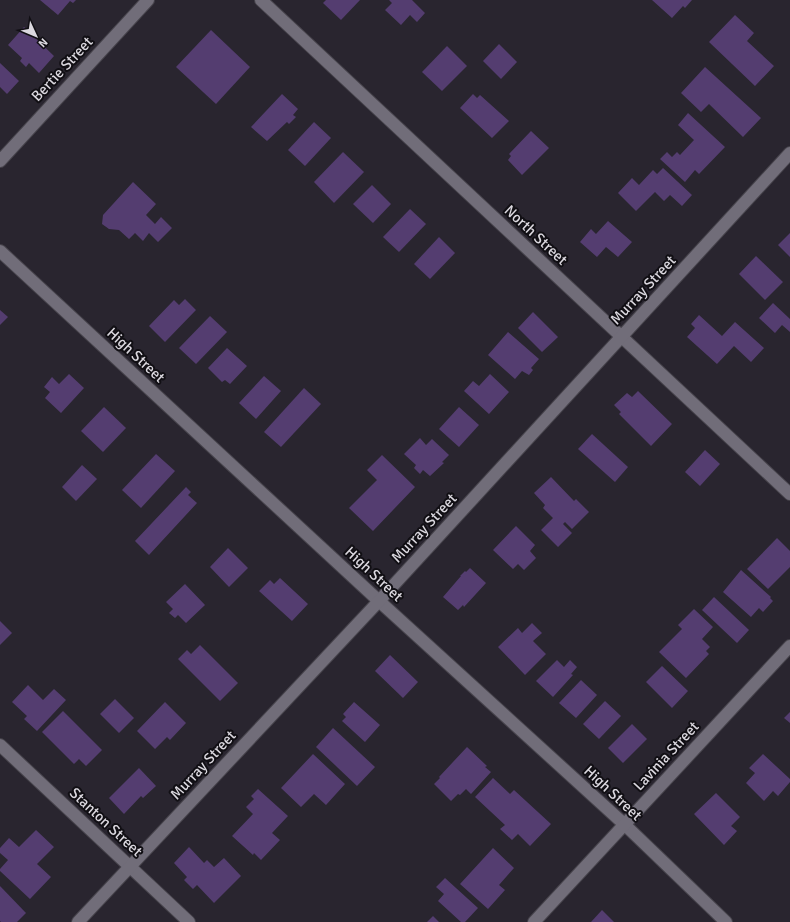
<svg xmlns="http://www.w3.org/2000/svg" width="790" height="922" font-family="Signika,sans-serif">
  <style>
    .building { fill: #543d70 }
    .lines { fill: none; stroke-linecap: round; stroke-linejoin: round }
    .street-casing { stroke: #46434b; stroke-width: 14 }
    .secondary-casing { stroke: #46434b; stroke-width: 14 }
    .street { stroke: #716d79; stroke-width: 12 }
    .secondary { stroke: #716d79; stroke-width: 12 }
    .labels { text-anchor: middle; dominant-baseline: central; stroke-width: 4; stroke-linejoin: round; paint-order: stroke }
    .street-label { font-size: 15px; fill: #dbd8df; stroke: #110f14 }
  </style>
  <rect width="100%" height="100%" fill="#29252f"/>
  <g class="building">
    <path d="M40,0h36l-3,3 -3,-2 -12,14z"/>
    <path d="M326,0h34l-19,20 -18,-17z"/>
    <path d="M389,0h23l13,13 -8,9 -7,-7 -9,10 -16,-15 7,-7z"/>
    <path d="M652,0h40l-7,8 -2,-2 -11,12z"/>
    <path d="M735,15l19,18 -7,8 27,25 -19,20 -46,-44z"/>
    <path d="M24,27l30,29 -15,17 -10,-10 -3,4 -6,-6 2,-3 -14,-13z"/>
    <path d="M211,30l39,37 -34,37 -40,-37z"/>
    <path d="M499,44l18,18 -16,17 -18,-18z"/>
    <path d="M447,46l20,20 -25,25 -20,-19z"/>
    <path d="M0,63l19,18 -12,13 -7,-7z"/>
    <path d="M705,67l56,51 -18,19 -34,-33 -8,8 -20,-19z"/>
    <path d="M282,94l16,15 -5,6 3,2 -7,7 -2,-2 -20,19 -16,-14z"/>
    <path d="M473,94l4,4 3,-3 29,26 -17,17 -32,-30z"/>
    <path d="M688,113l37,34 -26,27 -4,-4 -10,12 -25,-23 7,-7 5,5 5,-5 3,3 14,-15 -16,-15z"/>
    <path d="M314,122l17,16 -26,28 -17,-16z"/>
    <path d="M531,131l18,17 -27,27 -14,-15 3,-4 -2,-2z"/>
    <path d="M343,152l21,20 -30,31 -20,-21z"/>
    <path d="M663,168l29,27 -10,11 -12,-11 -6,6 -9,-9 -19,19 -18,-18 14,-15 7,7 14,-15 4,4z"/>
    <path d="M133,182l23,22 -10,11 9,9 6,-7 11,11 -14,14 -9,-9 -6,8 -8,-8 -6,6 -10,-9 -10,-1 -7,-5 1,-9z"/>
    <path d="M372,185l19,19 -18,19 -20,-19z"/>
    <path d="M410,209l16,15 -27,28 -16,-15z"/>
    <path d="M608,221l24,21 -14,15 -12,-10 -9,10 -17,-15 11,-13 5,5z"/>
    <path d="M790,233v24l-12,-12z"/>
    <path d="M439,237l16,16 -25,26 -16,-15z"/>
    <path d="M756,256l27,26 -18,18 -26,-26z"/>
    <path d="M185,299l11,11 -31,32 -16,-16 25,-26 5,5z"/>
    <path d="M773,303l17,16v13l-8,-7 -7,8 -16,-15z"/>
    <path d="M0,310l8,7 -8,8z"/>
    <path d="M533,312l25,25 -16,15 -24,-24z"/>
    <path d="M699,315l23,21 13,-14 29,26 -13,14 -17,-16 -17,18 -30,-27 8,-9 -4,-4z"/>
    <path d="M210,316l17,16 -31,32 -17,-16z"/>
    <path d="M508,332l31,27 -8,9 2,2 -4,5 -7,-4 -7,8 -27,-24z"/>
    <path d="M227,348l20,18 -17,18 -5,-4 -3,2 -14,-14z"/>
    <path d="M69,374l15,14 -23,25 -16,-15 5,-6 -6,-5 8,-10 7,7z"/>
    <path d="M490,374l19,18 -20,22 -25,-23 9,-10 6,5z"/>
    <path d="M264,376l17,15 -25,28 -17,-16z"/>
    <path d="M304,388l17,16 -40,43 -17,-15z"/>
    <path d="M638,391l34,33 -21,22 -32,-32 2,-2 -7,-7 13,-12 5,4z"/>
    <path d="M104,407l22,21 -23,24 -22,-21z"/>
    <path d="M459,407l20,18 -20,22 -20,-18z"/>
    <path d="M592,434l36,33 -13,15 -37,-33z"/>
    <path d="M420,438l6,7 6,-6 17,16 -7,7 2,1 -14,13 -7,-6 -3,4 -6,-6 2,-3 -12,-11z"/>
    <path d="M705,450l15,14 -20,22 -15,-14z"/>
    <path d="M156,454l19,17 -34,37 -19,-18z"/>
    <path d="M382,455l33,32 -42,44 -24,-23 28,-28 -10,-10z"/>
    <path d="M82,465l15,14 -21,22 -14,-14z"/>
    <path d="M551,477l23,24 2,-2 13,13 -17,17 -7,-7 -2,2 9,9 -14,14 -17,-17 12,-12 -10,-10 2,-3 -11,-12z"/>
    <path d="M186,487l5,5 -3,3 9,8 -48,52 -14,-14z"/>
    <path d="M516,526l19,19 -5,6 6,7 -12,12 -6,-6 -5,5 -20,-19z"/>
    <path d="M777,538l13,13v16l-22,22 -21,-20z"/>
    <path d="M228,548l20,20 -19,19 -19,-20z"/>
    <path d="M470,568l16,15 -22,24 -1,-2 -5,5 -15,-13 18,-21h-1l5,-5 1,1z"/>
    <path d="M741,570l30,27 -1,1 3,3 -10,11 -4,-4 -8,9 -28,-25z"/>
    <path d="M280,578l28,26 -16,17 -33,-30 11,-11 4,4z"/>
    <path d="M185,584l20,21 -19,18 -8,-8 -3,3 -6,-5 4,-4 -7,-7z"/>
    <path d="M714,597l35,33 -12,13 -35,-33z"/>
    <path d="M694,609l19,18 -11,12 8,8 -4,4 3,3 -23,24 -27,-26 23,-23 -4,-4z"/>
    <path d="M0,621l12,12 -12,12z"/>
    <path d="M532,623l10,10 -9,8 13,13 -21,21 -27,-28 20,-19 4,5z"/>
    <path d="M200,645l38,38 -18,18 -42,-42 9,-9 4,4z"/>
    <path d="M390,655l28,27 -15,16 -28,-27z"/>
    <path d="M557,660l7,7 6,-7 7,7 -6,7 2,1 -20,22 -17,-16z"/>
    <path d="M662,666l26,25 -16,17 -26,-26z"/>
    <path d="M581,680l16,15 -21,23 -17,-15z"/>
    <path d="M28,685l15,15 11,-11 12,11 -29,31 -13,-12 3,-3 -15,-14z"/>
    <path d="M115,699l19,19 -15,15 -19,-19z"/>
    <path d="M605,701l16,15 -22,23 -16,-15z"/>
    <path d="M165,702l21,21 -16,17 -3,-3 -12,12 -18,-18z"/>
    <path d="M354,702l26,23 -15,17 -23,-21 4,-4 -3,-3z"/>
    <path d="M63,711l39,39 -16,16 -7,-7 -5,5 -32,-32z"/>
    <path d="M790,712v11l-6,-5z"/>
    <path d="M632,724l15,15 -24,24 -15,-15z"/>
    <path d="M333,728l42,39 -18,19 -41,-39z"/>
    <path d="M467,747l20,19 -2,1 6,5 -20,22 -5,-5 -6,6 -2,-1 -7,7 -17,-17 6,-6 -1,-1z"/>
    <path d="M313,754l32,30 -19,21 -12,-11 -13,13 -20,-19z"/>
    <path d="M763,754l27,25v3l-12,14 -5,-5 -9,10 -18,-18 9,-10 -6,-5z"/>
    <path d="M139,768l17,18 -13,12 -2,-2 -17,18 -15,-16z"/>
    <path d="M493,778l17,16 4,-4 37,34 -21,22 -12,-12 -6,6 -12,-11 5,-4 -30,-28z"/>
    <path d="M258,789l30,27 -16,17 8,7 -19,20 -7,-7 -1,2 -21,-19 21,-22 -7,-7 8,-8 -3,-3z"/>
    <path d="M716,793l24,24 -9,9 6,5 -13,14 -30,-31z"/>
    <path d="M36,830l18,17 -17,17 14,13 -21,22 -30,-28v-2l8,-9 -8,-7v-5l9,-10 10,9z"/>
    <path d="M189,847l15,16 3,-3 7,7 10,-9 17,18 -27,27 -17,-18 -4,4 -9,-9 3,-3 -13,-14z"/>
    <path d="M493,848l21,20 -15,17 6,5 -17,19 -28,-25z"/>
    <path d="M445,878l33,30 -13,14h-4l-23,-21 6,-7 -8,-7z"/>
    <path d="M0,886l26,27 -9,9h-16l-1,-1z"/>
    <path d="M602,910l12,12h-23z"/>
    <path d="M433,916l6,6h-12z"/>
  </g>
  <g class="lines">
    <defs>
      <g id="street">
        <path d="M261,0l529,494"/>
        <path d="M0,251l379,350 245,223 102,98"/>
        <path d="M0,745l189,177"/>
        <path d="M78,922l301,-321 411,-448"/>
        <path d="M534,922l256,-276"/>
      </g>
      <path id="secondary" d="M0,161l148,-161"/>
    </defs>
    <use href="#street" class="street-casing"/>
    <use href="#secondary" class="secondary-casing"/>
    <use href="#street" class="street"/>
    <use href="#secondary" class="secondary"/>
  </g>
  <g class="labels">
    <g class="street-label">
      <text transform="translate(62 69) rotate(-47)">Bertie Street</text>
      <text transform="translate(536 235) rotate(43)">North Street</text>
      <text transform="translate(643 290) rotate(-47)">Murray Street</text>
      <text transform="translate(136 355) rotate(43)">High Street</text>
      <text transform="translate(424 528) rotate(-47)">Murray Street</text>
      <text transform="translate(374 574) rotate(43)">High Street</text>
      <text transform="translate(666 756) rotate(-47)">Lavinia Street</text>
      <text transform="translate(203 765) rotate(-47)">Murray Street</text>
      <text transform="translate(613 793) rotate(43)">High Street</text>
      <text transform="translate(106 822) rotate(43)">Stanton Street</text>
    </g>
  </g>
  <g transform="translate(36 36) rotate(134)" stroke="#110f14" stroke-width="3" paint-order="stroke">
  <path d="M0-3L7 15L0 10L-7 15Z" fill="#dbd8df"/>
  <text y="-6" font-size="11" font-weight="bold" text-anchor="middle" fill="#dbd8df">N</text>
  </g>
</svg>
